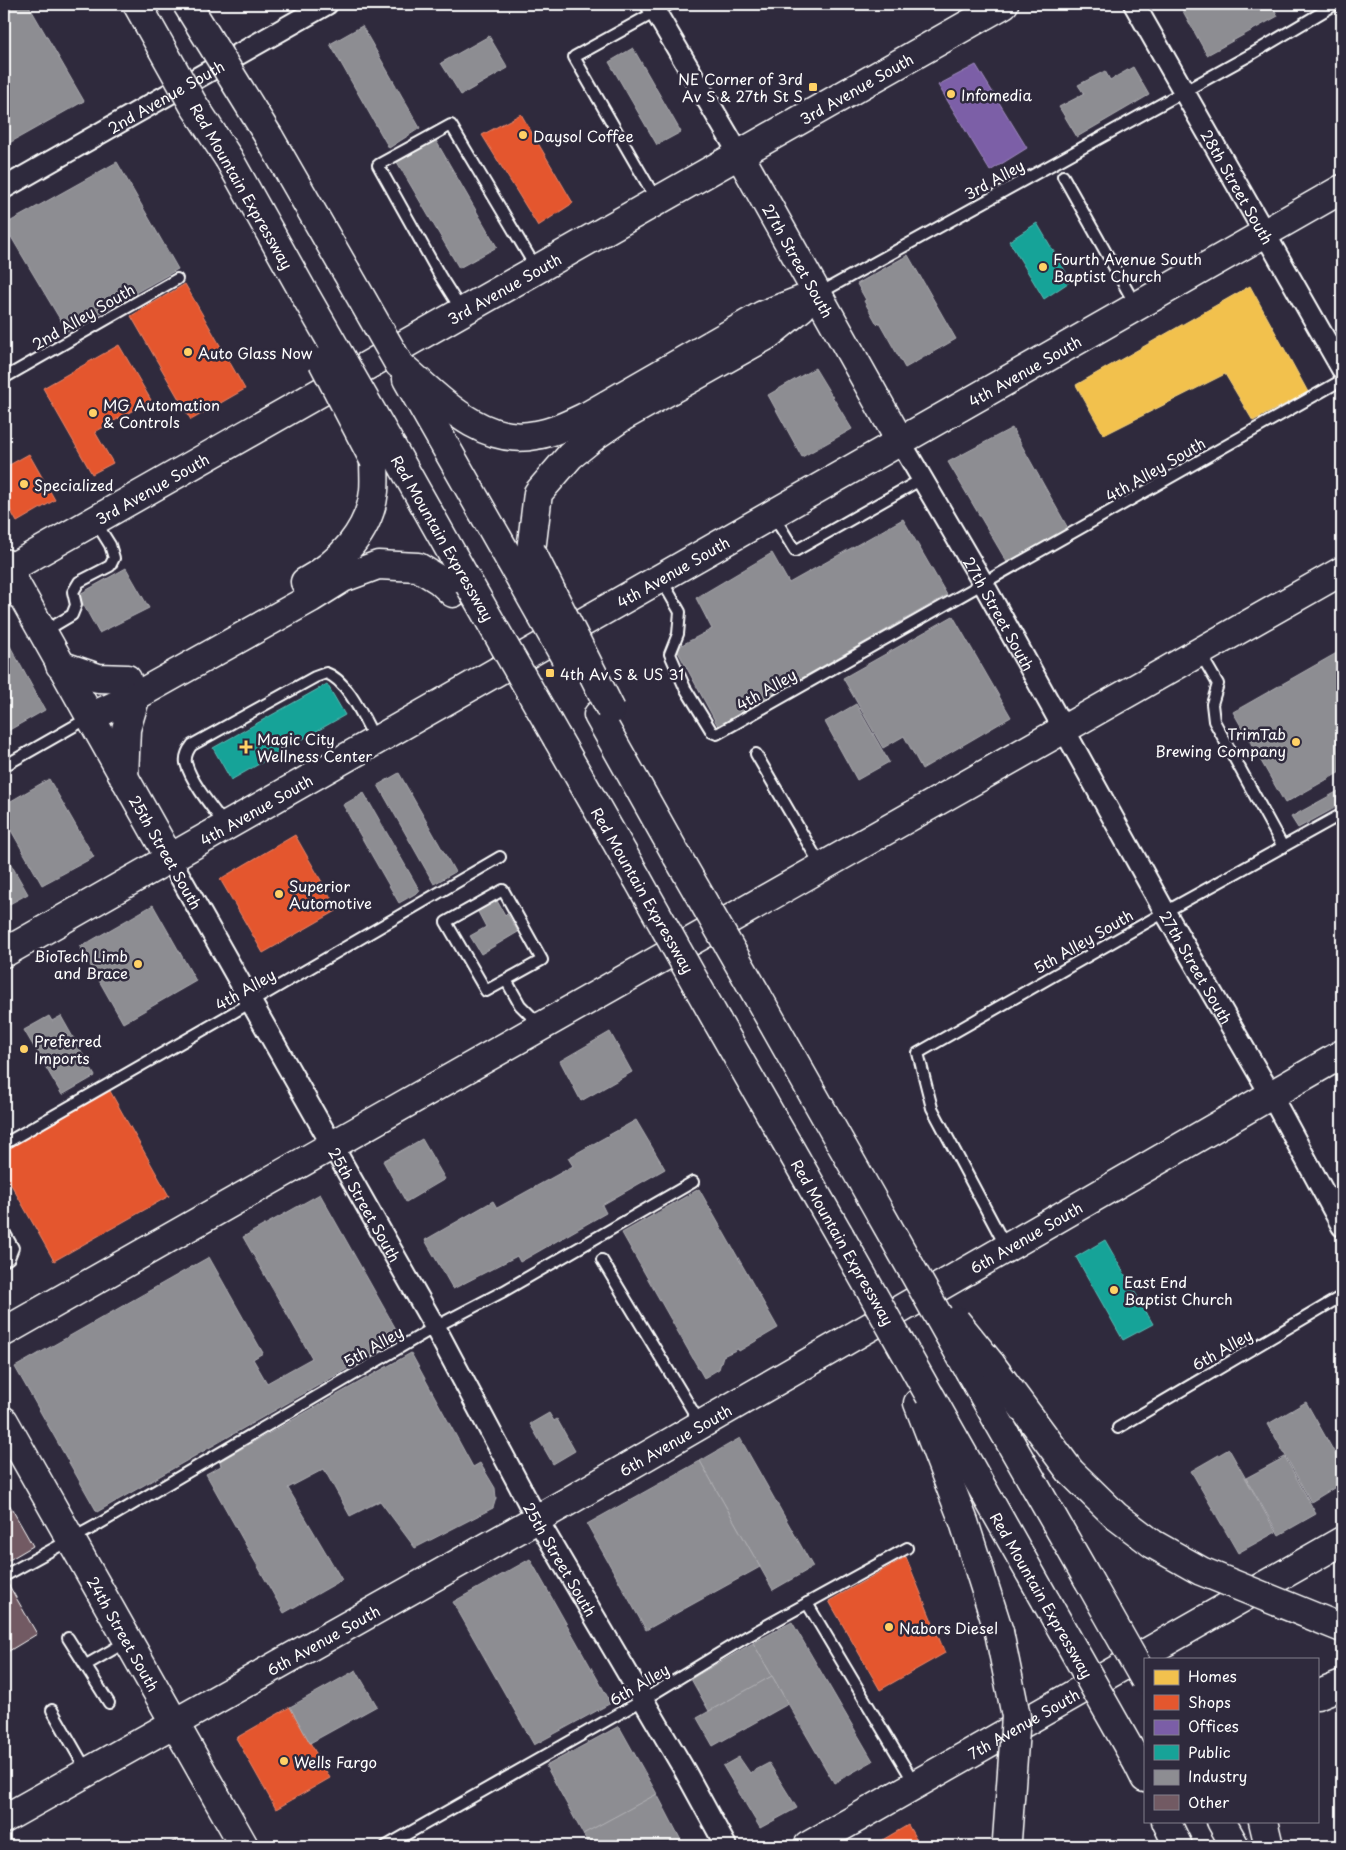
<svg xmlns="http://www.w3.org/2000/svg" width="1346" height="1850" font-family="'Playpen Sans',sans-serif">
  <style>
    .homes { fill: #f2c14e; stroke: #f6d483 }
    .shops { fill: #e4572e; stroke: #ec896d }
    .offices { fill: #7b5ea7; stroke: #a38ec1 }
    .public { fill: #17a398; stroke: #5dbfb7 }
    .industry { fill: #8d8d92; stroke: #afafb3 }
    .building { fill: #725a63; stroke: #fff }
    .lines { fill: none; stroke-linecap: round; stroke-linejoin: round }
    .lane-casing { stroke: #fff; stroke-width: 14 }
    .street-casing { stroke: #fff; stroke-width: 24 }
    .secondary-casing { stroke: #fff; stroke-width: 31 }
    .primary-casing { stroke: #fff; stroke-width: 31 }
    .highway-casing { stroke: #fff; stroke-width: 31 }
    .lane { stroke: #2f2a3d; stroke-width: 10 }
    .street { stroke: #2f2a3d; stroke-width: 20 }
    .secondary { stroke: #2f2a3d; stroke-width: 28 }
    .primary { stroke: #2f2a3d; stroke-width: 28 }
    .highway { stroke: #2f2a3d; stroke-width: 28 }
    .highway-bridge-casing { stroke: #fff; stroke-width: 31; stroke-linecap: butt }
    .highway-bridge { stroke: #2f2a3d; stroke-width: 28 }
    .poi-dot { fill: #ffd166; stroke: #2f2a3d; stroke-width: 2 }
    .labels { text-anchor: middle; dominant-baseline: central; stroke-width: 5; stroke-linejoin: round; paint-order: stroke }
    .poi-label { font-size: 15px; fill: #fff; stroke: #2f2a3d; text-anchor: start }
    .street-label { font-size: 15px; fill: #fff; stroke: #2f2a3d }
  </style>
  <rect width="100%" height="100%" fill="#2f2a3d"/>
  <filter id="ink" filterUnits="userSpaceOnUse"><feTurbulence type="fractalNoise" baseFrequency=".02" numOctaves="2"/><feDisplacementMap in="SourceGraphic" scale="10" xChannelSelector="R" yChannelSelector="G"/><feConvolveMatrix kernelMatrix="1 2 1 2 8 2 1 2 1" color-interpolation-filters="sRGB"/></filter>
  <g filter="url(#ink)">
    <path class="homes" d="M1250,286l58,106 -55,29 -28,-47 -121,61 -28,-50z"/>
    <g class="shops">
      <path d="M521,114l52,89 -35,23 -56,-91z"/>
      <path d="M185,284l60,105 -54,31 -60,-104z"/>
      <path d="M119,345l32,55 -56,32 18,31 -21,11 -49,-86z"/>
      <path d="M29,454l26,46 -38,22 -13,-23v-31z"/>
      <path d="M295,835l43,75 -75,43 -43,-74z"/>
      <path d="M110,1091l59,105 -115,65 -50,-89v-21z"/>
      <path d="M906,1557l39,96 -65,37 -51,-89z"/>
      <path d="M290,1707l40,71 -54,31 -40,-71z"/>
      <path d="M908,1825l12,21h-48z"/>
    </g>
    <path class="offices" d="M976,65l51,83 -37,23 -52,-86z"/>
    <g class="public">
      <path d="M1037,223l34,58 -27,18 -35,-58z"/>
      <path d="M327,684l18,31 -114,65 -18,-32z"/>
      <path d="M1105,1240l48,84 -30,16 -47,-83z"/>
    </g>
    <g class="industry">
      <path d="M6,4h22l56,97 -80,45v-141z"/>
      <path d="M1179,4h92l7,12 -71,39z"/>
      <path d="M362,26l58,102 -31,20 -59,-104z"/>
      <path d="M489,36l19,32 -47,27 -20,-32z"/>
      <path d="M633,48l48,84 -24,13 -48,-83z"/>
      <path d="M1133,67l16,28 -72,42 -18,-30 25,-13 -6,-9 27,-14 5,9z"/>
      <path d="M435,139l62,108 -38,21 -62,-106z"/>
      <path d="M117,162l61,107 -111,62 -63,-106z"/>
      <path d="M908,255l48,84 -51,29 -26,-46 -2,2 -13,-23 2,-1 -9,-16z"/>
      <path d="M815,368l37,61 -50,28 -34,-62z"/>
      <path d="M1012,428l57,102 -61,34 -60,-102z"/>
      <path d="M903,519l44,76 -229,131 -42,-78 36,-19 -16,-31 76,-45 17,30z"/>
      <path d="M126,568l23,40 -50,25 -21,-38z"/>
      <path d="M953,616l58,101 -89,52 -18,-33 -21,12 -40,-70z"/>
      <path d="M10,646l35,64 -41,23v-84z"/>
      <path d="M1342,650v121l-57,32 -52,-91z"/>
      <path d="M856,704l33,58 -32,18 -32,-58z"/>
      <path d="M399,773l56,99 -21,12 -56,-99z"/>
      <path d="M49,779l45,78 -52,28 -38,-67v-13z"/>
      <path d="M1342,789v15l-44,24 -7,-11z"/>
      <path d="M364,793l56,98 -21,12 -56,-98z"/>
      <path d="M4,852l24,42 -22,12 -2,-4z"/>
      <path d="M496,899l9,16 2,-2 11,19 -37,22 -11,-18 16,-9 -9,-17z"/>
      <path d="M153,905l43,76 -73,42 -43,-76z"/>
      <path d="M49,1016l3,5 9,-5 34,60 -33,19 -38,-65z"/>
      <path d="M610,1032l22,40 -51,29 -21,-40z"/>
      <path d="M636,1120l29,49 -63,36 4,8 -86,49 -3,-6 -64,33 -28,-49 68,-39 4,7 76,-42 -5,-8z"/>
      <path d="M422,1139l23,40 -39,23 -23,-41z"/>
      <path d="M699,1189l79,139 -39,23 -1,-2 -15,7 -4,13 -15,9 -82,-145z"/>
      <path d="M320,1194l81,144 -304,174 -82,-145 194,-110 54,96 -10,6 14,24 45,-25 -69,-121z"/>
      <path d="M411,1353l62,114 7,-4 15,25 1,10 -3,10 -78,40 -35,-47 -30,15 -26,-47 -36,19 54,92 -58,33 -78,-139 15,-8 -1,-5z"/>
      <path d="M1306,1402l36,64v17l-31,19 -43,-78z"/>
      <path d="M549,1413l5,8 3,-2 18,32 -22,13 -23,-40z"/>
      <path d="M740,1438l73,129 -40,23 -73,-129z"/>
      <path d="M1229,1449l47,83 -38,21 -47,-82z"/>
      <path d="M1285,1457l31,57 -37,21 -33,-57z"/>
      <path d="M700,1461l60,106 -114,63 -59,-106z"/>
      <path d="M530,1559l81,144 -77,42 -81,-143z"/>
      <path d="M792,1622l81,139 -39,22 -81,-140z"/>
      <path d="M753,1643l19,33 -63,35 -18,-32z"/>
      <path d="M356,1670l21,36 -67,37 -20,-36z"/>
      <path d="M772,1676l16,28 -75,42 -16,-28z"/>
      <path d="M619,1726l38,68 -74,40 -37,-68z"/>
      <path d="M739,1757l11,16 19,-10 28,45 -37,20 -37,-62z"/>
      <path d="M657,1794l27,52h-94l-7,-12z"/>
    </g>
    <g class="building">
      <path d="M4,1495l29,51 -29,17z"/>
      <path d="M7,1582l30,52 -33,20v-70z"/>
      <path d="M48,1838l5,8h-18z"/>
      <path d="M176,1840l3,6h-14z"/>
    </g>
    <g class="lines">
      <defs>
        <g id="lane">
          <path d="M1063,176l73,130"/>
          <path d="M657,201l-83,-144 96,-53"/>
          <path d="M818,294l432,-239 86,-51"/>
          <path d="M462,311l-22,-35 -62,-111 73,-40 85,143"/>
          <path d="M4,378l173,-99"/>
          <path d="M773,515l22,36 127,-72"/>
          <path d="M661,579l19,33 -2,22 -8,20 15,34 27,44 5,2 625,-354"/>
          <path d="M45,631l27,-16 4,-10 -3,-13 6,-10 31,-16 4,-8 -4,-13 -15,-24"/>
          <path d="M1200,653l18,31 -6,20 2,17 69,126"/>
          <path d="M756,754l65,112"/>
          <path d="M4,766l86,-49"/>
          <path d="M225,825c-12,-16 -34,-43 -39,-62 -1,-6 2,-13 6,-18l123,-68 11,-4c22,7 39,48 50,68"/>
          <path d="M506,980l36,-20 -39,-70 -57,32 40,69 20,-11 14,25 21,21"/>
          <path d="M4,1144l220,-126 276,-161"/>
          <path d="M4,1232l9,16 -4,10 -5,3"/>
          <path d="M1006,1247l-74,-139 -14,-55 247,-141 177,-98"/>
          <path d="M602,1260l98,163"/>
          <path d="M1118,1428l224,-132"/>
          <path d="M4,1576l95,-52 336,-197 69,-36 189,-109"/>
          <path d="M807,1603l108,181"/>
          <path d="M68,1638l41,65"/>
          <path d="M86,1665l40,-23"/>
          <path d="M52,1710l35,61"/>
          <path d="M386,1846l257,-146 105,-64 159,-88"/>
        </g>
        <g id="street">
          <path d="M651,4l88,150"/>
          <path id="s1" d="M1134,4l208,365"/>
          <path id="s2" d="M4,188l323,-184"/>
          <path id="s3" d="M900,441l83,142 182,329 106,183 71,131"/>
          <path id="s4" d="M169,857l266,470 102,192 148,252 41,75"/>
        </g>
        <g id="secondary">
          <path id="s5" d="M739,154l161,287"/>
          <path d="M4,563l165,294"/>
          <path d="M4,1332l1338,-761"/>
          <path id="s6" d="M4,1421l240,425"/>
          <path id="s7" d="M4,1819l563,-317 775,-448"/>
          <path id="s8" d="M808,1846l534,-305"/>
        </g>
        <g id="primary">
          <path id="s9" d="M4,572l1000,-568"/>
          <path id="s10" d="M4,953l1338,-764"/>
        </g>
        <g id="highway">
          <path d="M269,137l77,134"/>
          <path d="M229,159l76,136"/>
          <path d="M399,364c38,32 82,83 137,71 19,-3 36,-12 53,-20l174,-100 54,-21"/>
          <path d="M407,379l103,181"/>
          <path d="M393,449l76,135"/>
          <path d="M531,551l7,-58 32,-37 26,-21 28,-19 144,-81 33,-27"/>
          <path d="M305,582c34,-18 65,-51 69,-91 1,-10 0,-21 0,-31"/>
          <path d="M60,665l38,13 29,1"/>
          <path d="M598,715l79,141"/>
          <path d="M90,717l46,-21 175,-98 32,-20 35,-13 40,2 21,13 14,13"/>
          <path d="M557,738l80,140"/>
          <path d="M124,778l2,-49 10,-33"/>
          <path d="M758,997l122,216"/>
          <path d="M717,1021l123,215"/>
          <path d="M990,1363l80,108 46,45 37,28"/>
          <path d="M970,1372l118,207"/>
          <path d="M931,1397l116,206"/>
          <path d="M918,1403l46,119 35,110"/>
          <path d="M1317,1695l25,-10"/>
          <path d="M1137,1762l8,16"/>
          <path d="M1166,1821l12,25"/>
          <path d="M1221,1821l14,25"/>
          <path d="M1263,1821l6,25"/>
        </g>
      </defs>
      <use href="#lane" class="lane-casing"/>
      <use href="#street" class="street-casing"/>
      <use href="#secondary" class="secondary-casing"/>
      <use href="#primary" class="primary-casing"/>
      <use href="#highway" class="highway-casing"/>
      <use href="#lane" class="lane"/>
      <use href="#street" class="street"/>
      <use href="#secondary" class="secondary"/>
      <use href="#primary" class="primary"/>
      <use href="#highway" class="highway"/>
      <defs>
        <g id="highway-bridge">
          <path d="M137,4l56,100 36,55"/>
          <path d="M187,4l82,133"/>
          <path d="M346,271l53,93"/>
          <path d="M305,295l88,154"/>
          <path d="M323,362l51,98"/>
          <path d="M531,551l80,159"/>
          <path d="M510,560l55,97"/>
          <path d="M469,584l88,154"/>
          <path d="M677,856l81,141"/>
          <path d="M637,878l80,143"/>
          <path d="M880,1213l90,159"/>
          <path d="M840,1236l90,160"/>
          <path d="M956,1321l34,42"/>
          <path d="M1153,1544l48,27 141,57"/>
          <path d="M1088,1579l57,101"/>
          <path d="M1047,1603l90,159"/>
          <path d="M999,1632l17,84 -9,124"/>
        </g>
      </defs>
      <use href="#highway-bridge" class="highway-bridge-casing"/>
      <use href="#highway-bridge" class="highway-bridge"/>
    </g>
  </g>
  <g class="poi-dot">
    <rect x="808" y="82" width="10" height="10" rx="2.5"/>
    <circle cx="951" cy="94" r="5"/>
    <circle cx="523" cy="135" r="5"/>
    <circle cx="1043" cy="267" r="5"/>
    <circle cx="188" cy="352" r="5"/>
    <circle cx="93" cy="413" r="5"/>
    <circle cx="24" cy="484" r="5"/>
    <rect x="545" y="668" width="10" height="10" rx="2.5"/>
    <circle cx="1296" cy="742" r="5"/>
    <path d="M243.5 739.5h5v5h5v5h-5v5h-5v-5h-5v-5h5z"/>
    <circle cx="279" cy="894" r="5"/>
    <circle cx="138" cy="964" r="5"/>
    <circle cx="24" cy="1049" r="5"/>
    <circle cx="1114" cy="1290" r="5"/>
    <circle cx="889" cy="1627" r="5"/>
    <circle cx="284" cy="1761" r="5"/>
  </g>
  <g class="labels">
    <g class="poi-label">
      <text x="803" y="78" text-anchor="end">NE Corner of 3rd<tspan x="803" dy="17">Av S &amp; 27th St S</tspan></text>
      <text x="961" y="94">Infomedia</text>
      <text x="533" y="135">Daysol Coffee</text>
      <text x="1053" y="258">Fourth Avenue South<tspan x="1053" dy="17">Baptist Church</tspan></text>
      <text x="198" y="352">Auto Glass Now</text>
      <text x="103" y="404">MG Automation<tspan x="103" dy="17">&amp; Controls</tspan></text>
      <text x="34" y="484">Specialized</text>
      <text x="560" y="673">4th Av S &amp; US 31</text>
      <text x="1286" y="733" text-anchor="end">TrimTab<tspan x="1286" dy="17">Brewing Company</tspan></text>
      <text x="257" y="738">Magic City<tspan x="257" dy="17">Wellness Center</tspan></text>
      <text x="289" y="885">Superior<tspan x="289" dy="17">Automotive</tspan></text>
      <text x="128" y="955" text-anchor="end">BioTech Limb<tspan x="128" dy="17">and Brace</tspan></text>
      <text x="34" y="1040">Preferred<tspan x="34" dy="17">Imports</tspan></text>
      <text x="1124" y="1281">East End<tspan x="1124" dy="17">Baptist Church</tspan></text>
      <text x="899" y="1627">Nabors Diesel</text>
      <text x="294" y="1761">Wells Fargo</text>
    </g>
    <g class="street-label">
      <text stroke="none"><textPath href="#s9" startOffset="980">3rd Avenue South</textPath></text>
      <text stroke="none"><textPath href="#s2" startOffset="186">2nd Avenue South</textPath></text>
      <text transform="translate(994 179) rotate(-29)">3rd Alley</text>
      <text transform="translate(242 186) rotate(60)">Red Mountain Expressway</text>
      <text stroke="none"><textPath href="#s1" startOffset="210">28th Street South</textPath></text>
      <text stroke="none"><textPath href="#s5" startOffset="122">27th Street South</textPath></text>
      <text stroke="none"><textPath href="#s9" startOffset="575">3rd Avenue South</textPath></text>
      <text transform="translate(83 316) rotate(-30)">2nd Alley South</text>
      <text stroke="none"><textPath href="#s10" startOffset="1175">4th Avenue South</textPath></text>
      <text transform="translate(1155 469) rotate(-30)">4th Alley South</text>
      <text stroke="none"><textPath href="#s9" startOffset="170">3rd Avenue South</textPath></text>
      <text transform="translate(443 538) rotate(60)">Red Mountain Expressway</text>
      <text stroke="none"><textPath href="#s10" startOffset="770">4th Avenue South</textPath></text>
      <text stroke="none"><textPath href="#s3" startOffset="199">27th Street South</textPath></text>
      <text transform="translate(766 689) rotate(-30)">4th Alley</text>
      <text stroke="none"><textPath href="#s10" startOffset="290">4th Avenue South</textPath></text>
      <text transform="translate(166 852) rotate(60)">25th Street South</text>
      <text transform="translate(643 890) rotate(60)">Red Mountain Expressway</text>
      <text transform="translate(1083 941) rotate(-30)">5th Alley South</text>
      <text stroke="none"><textPath href="#s3" startOffset="604">27th Street South</textPath></text>
      <text transform="translate(245 989) rotate(-30)">4th Alley</text>
      <text stroke="none"><textPath href="#s4" startOffset="399">25th Street South</textPath></text>
      <text stroke="none"><textPath href="#s7" startOffset="1176">6th Avenue South</textPath></text>
      <text transform="translate(843 1242) rotate(60)">Red Mountain Expressway</text>
      <text transform="translate(373 1346) rotate(-30)">5th Alley</text>
      <text transform="translate(1222 1349) rotate(-30)">6th Alley</text>
      <text stroke="none"><textPath href="#s7" startOffset="771">6th Avenue South</textPath></text>
      <text stroke="none"><textPath href="#s4" startOffset="804">25th Street South</textPath></text>
      <text transform="translate(1042 1595) rotate(60)">Red Mountain Expressway</text>
      <text stroke="none"><textPath href="#s6" startOffset="244">24th Street South</textPath></text>
      <text stroke="none"><textPath href="#s7" startOffset="366">6th Avenue South</textPath></text>
      <text transform="translate(639 1684) rotate(-31)">6th Alley</text>
      <text stroke="none"><textPath href="#s8" startOffset="248">7th Avenue South</textPath></text>
    </g>
  </g>
  <rect width="1346" height="1850" fill="none" stroke="#2f2a3d" stroke-width="20"/>
  <rect x="10" y="10" width="1326" height="1830" fill="none" stroke="#fff" stroke-width="2" filter="url(#ink)"/>
  <rect x="1144" y="1658" width="175" height="165" fill="#2f2a3d" stroke="#827f8b"/>
  <rect x="1154" y="1670" width="25" height="15" fill="#f2c14e" stroke="#827f8b"/>
  <text x="1188" y="1682" font-size="15" fill="#ffffff">Homes</text>
  <rect x="1154" y="1695" width="25" height="15" fill="#e4572e" stroke="#827f8b"/>
  <text x="1188" y="1708" font-size="15" fill="#ffffff">Shops</text>
  <rect x="1154" y="1720" width="25" height="15" fill="#7b5ea7" stroke="#827f8b"/>
  <text x="1188" y="1732" font-size="15" fill="#ffffff">Offices</text>
  <rect x="1154" y="1745" width="25" height="15" fill="#17a398" stroke="#827f8b"/>
  <text x="1188" y="1758" font-size="15" fill="#ffffff">Public</text>
  <rect x="1154" y="1770" width="25" height="15" fill="#8d8d92" stroke="#827f8b"/>
  <text x="1188" y="1782" font-size="15" fill="#ffffff">Industry</text>
  <rect x="1154" y="1795" width="25" height="15" fill="#725a63" stroke="#827f8b"/>
  <text x="1188" y="1808" font-size="15" fill="#ffffff">Other</text>
</svg>
